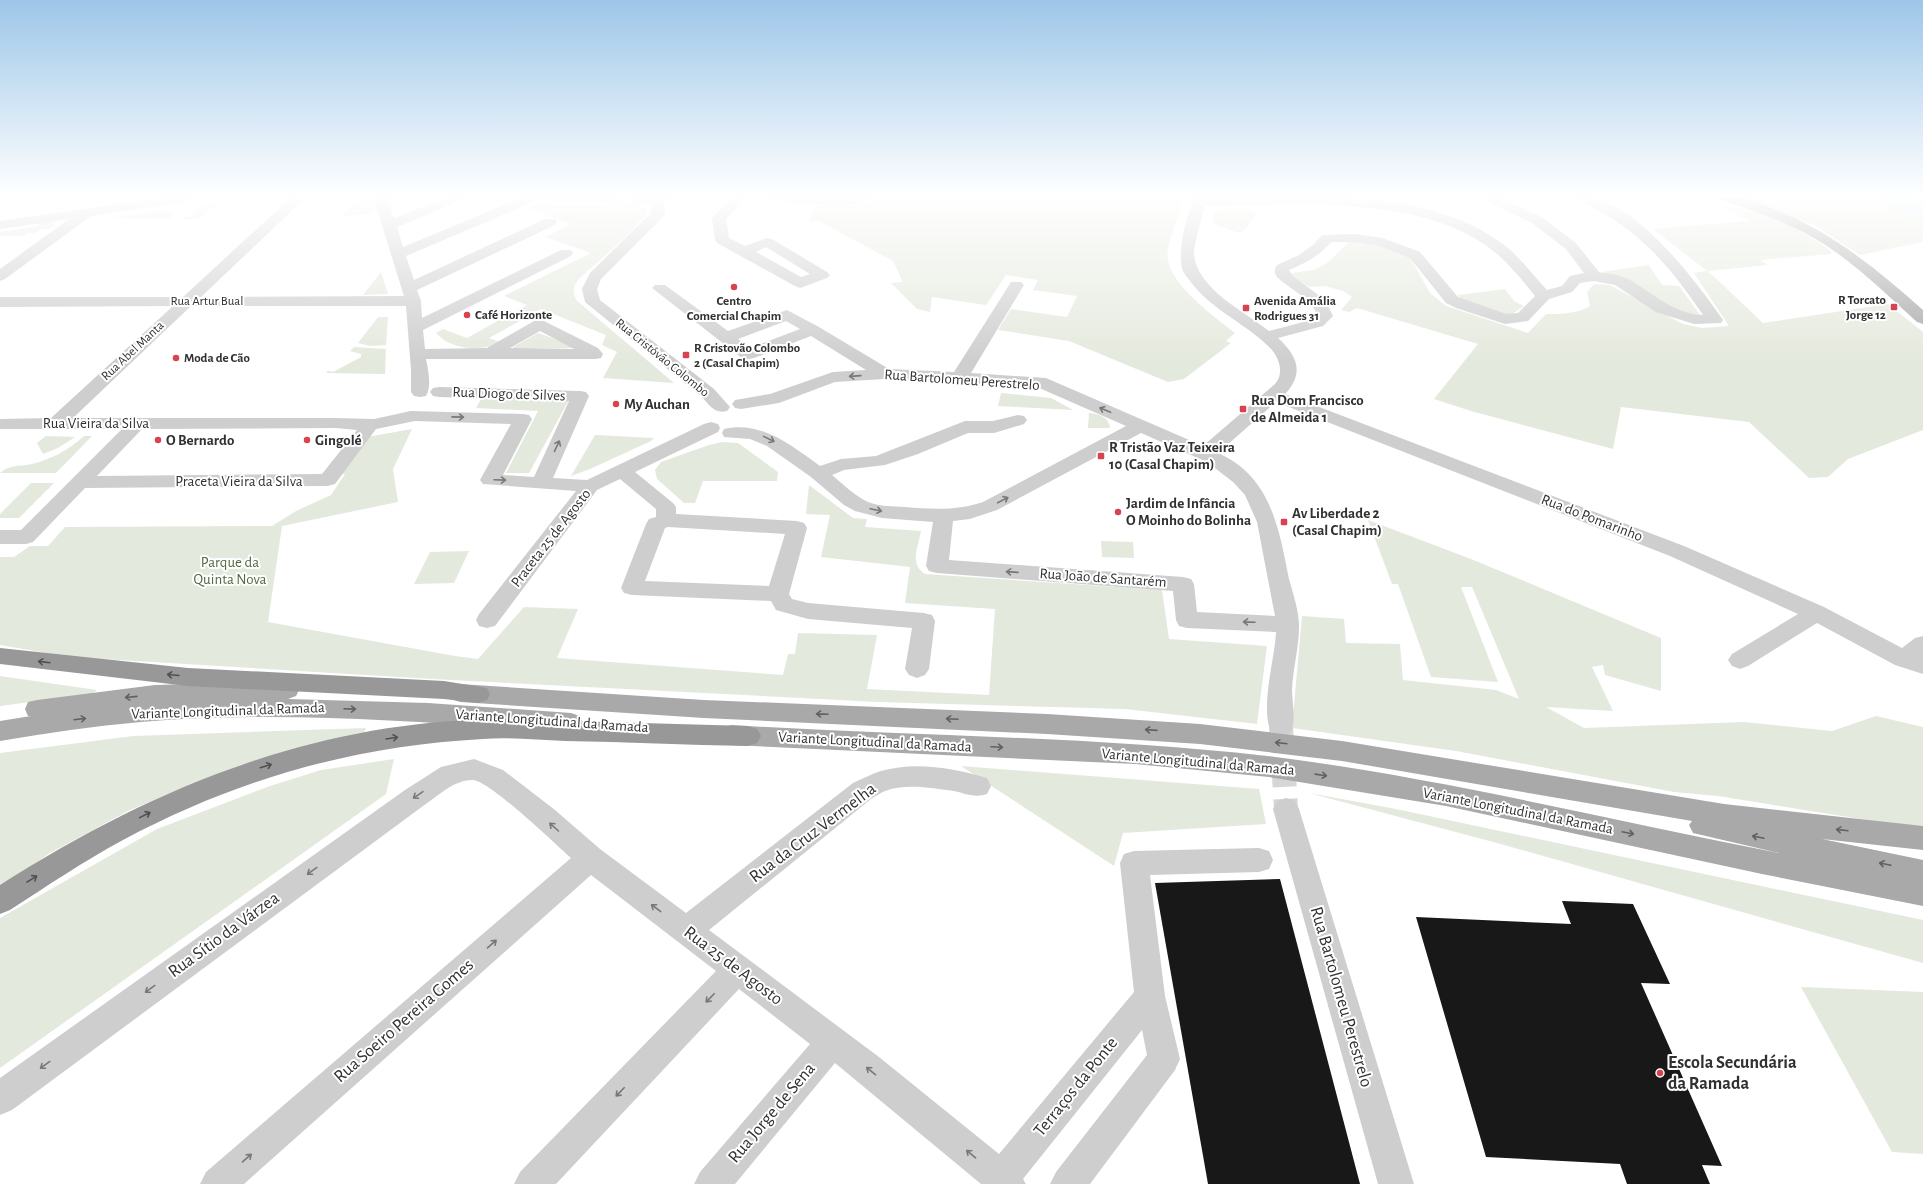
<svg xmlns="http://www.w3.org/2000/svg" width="1923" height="1184" font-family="'Alegreya Sans',sans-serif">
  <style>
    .green { fill: #e4e9dd }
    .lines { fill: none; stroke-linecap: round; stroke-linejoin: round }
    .river { fill: #cee0ea; fill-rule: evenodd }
    .building { fill: #181818 }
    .minor-tunnel { stroke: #d6d6d6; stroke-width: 24; stroke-dasharray: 24 12; stroke-linecap: butt }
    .minor { fill: #cecece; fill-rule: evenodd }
    .major { fill: #a9a9a9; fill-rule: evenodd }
    .highway { fill: #989898; fill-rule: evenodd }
    .oneway { stroke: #787878 }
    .oneway2 { stroke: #505050 }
    .oneway3 { stroke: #616161 }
    .poi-dot { fill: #d84350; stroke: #fff; stroke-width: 1.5 }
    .labels { text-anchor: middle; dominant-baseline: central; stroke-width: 4; stroke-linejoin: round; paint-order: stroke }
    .far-poi-label { font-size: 13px; font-weight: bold; fill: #313131; stroke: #fff; text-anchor: start }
    .far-street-label { font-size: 13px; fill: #313131; stroke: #fff }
    .street-label { font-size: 15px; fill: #313131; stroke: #fff }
    .poi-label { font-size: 15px; font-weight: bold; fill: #313131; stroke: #fff; text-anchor: start }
    .park-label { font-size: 15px; fill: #556941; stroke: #fff }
    .near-street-label { font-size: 18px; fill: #313131; stroke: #fff }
    .near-poi-label { font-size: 18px; font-weight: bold; fill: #313131; stroke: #fff; text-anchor: start }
  </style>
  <rect width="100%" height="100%" fill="#fff"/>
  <g class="green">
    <path d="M361,197h22c-7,4 -10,8 -8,16l-35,4z"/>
    <path d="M881,197h303c-4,18 -13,35 -16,53 -6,30 46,66 67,83l-9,8 5,2 -47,36 -16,3 -99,-41 -71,-11 13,-21 56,8 10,-21 -44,-6 5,-10 -32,-5 -20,30 -54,-8 -2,15 -13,-3 -26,-26 12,-1 -10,-21 -76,-41 -9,3 7,-17c20,2 49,2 66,-9z"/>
    <path d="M1738,197h185v45l-63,13 -46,-30z"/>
    <path d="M614,200l21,3 12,6c-3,16 -53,55 -66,68 -8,8 -9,12 -5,23l98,83 -71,-5 14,-26 -15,-7 4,-10 -65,-26 -52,29 13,5c-21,8 -50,8 -66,-10l7,-4 24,9 60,-33 -23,-9 87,-43 -46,-16 26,-13 -43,-16 7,-4 74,2z"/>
    <path d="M220,201l-22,18h-15l24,-15z"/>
    <path d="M1721,207c10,1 19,0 28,2 19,3 67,30 82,42v3l-70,6 6,5 -59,6 55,52 125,-19 35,28v98l-75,29 -20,18 -19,1 -60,-56 -128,-15 -8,42 -142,-38 -37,-12 44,-55 -121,-36 -8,4 -8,-2 11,-13 -9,-6 -18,-5 -16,1 -16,-10 -1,-4 21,-3 14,-7 22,-21 8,-1 31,7 16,6 7,5 19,34 16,13 82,27 18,-19c16,0 30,0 44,-8l-3,-14 7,-8 16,1 73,39 19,4 27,-2 -35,-53 13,-2 -54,-42 97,-8z"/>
    <path d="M1251,209l-1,3 9,1c-9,6 -8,15 -20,20l-26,-9 1,-13z"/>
    <path d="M158,211l17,1 -6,7 -58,-1z"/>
    <path d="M52,221l2,4 -5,4h-8l-6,4h-7l-4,3h-24v-4l38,-6 2,-4z"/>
    <path d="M1649,265l13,20 17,1 21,29 -20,-3 -76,-38 -2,-2z"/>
    <path d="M381,272l7,22 -25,1z"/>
    <path d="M1505,289l9,12 10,5 -13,9 -10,-1 -38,-12 -5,-7z"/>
    <path d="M378,317h10l-2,28 -16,1 -12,-3z"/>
    <path d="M538,333l34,12v3l-58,1 -1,-2z"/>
    <path d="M354,347l32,2 -1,25 -59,-1 2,-2 5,1 28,-15v-3l-11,-3z"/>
    <path d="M1001,393l50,5 22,12 -75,-4z"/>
    <path d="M481,399l88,1 -40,73h-23l32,-62 -62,-3z"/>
    <path d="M1089,413c10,1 20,4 21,15h-22z"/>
    <path d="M412,429l-19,40 5,33 -116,24 -14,96 187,34 23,3 46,-52 54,2 -21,49 226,17 5,-21h7l3,-21 79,2 -10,54 122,6 6,-86 -90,-6 5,-36 -89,-10 9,-42 -24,-1 3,-29 44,33 14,1 -2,8 56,4c-3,18 -12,32 4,43l237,16 7,49 98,7 -10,78 -132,-15 -247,-7 -446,-23 -362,-22 -70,-12v-88h14l16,-11h18l17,-19 207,-1 24,-15 35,-16 14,-21 -5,-1 27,-36z"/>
    <path d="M595,435l59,3 -3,3 -61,28 -19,7z"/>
    <path d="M46,436l29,1 -17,11 -15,6 -6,-11z"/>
    <path d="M84,436h8l-36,37h-56c11,-9 18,-6 32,-9 19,-5 37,-14 52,-28z"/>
    <path d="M722,442l16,1 40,29 -1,9h-74l-8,22h-11l-27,-24 -2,-9 6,-8 48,-17z"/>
    <path d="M31,483h23l-35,35h-19v-4z"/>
    <path d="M1368,520l103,39 190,79v53l-56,-16 -2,-10 -11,2 21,44 -67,-4 38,21 160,-6 88,9 44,-15 47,11v99l-37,-3 -168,-27 -44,-4 -218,-41 -164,-23 10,-112 42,3 2,24 54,1 3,36 93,10 23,9 -47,-112h-11l37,95 -67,-5 -33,-93h-6z"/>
    <path d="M1101,541l32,1 1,16 -32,-1z"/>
    <path d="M469,551l-15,32 -40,1 16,-32z"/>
    <path d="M0,676l97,14 -5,4 -92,12z"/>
    <path d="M366,728l-3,7 -99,24 -55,18 -79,33 -80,43 -50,35v-135l133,-17z"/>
    <path d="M394,759l-8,35 -386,274v-150l157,-89 113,-43 51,-16z"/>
    <path d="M961,766l298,23 7,35 -143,9 -9,33z"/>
    <path d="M1309,793l87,16 527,111v43l-426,-120z"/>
    <path d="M1801,987l122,5v162l-31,-2z"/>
  </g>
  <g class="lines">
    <path class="river" d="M1880,197h30l13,7v18c-14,-4 -35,-13 -43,-25z"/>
  </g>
  <g class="building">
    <path d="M1280,879l80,305h-152l-53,-301z"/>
    <path d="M1562,901l71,3 37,80 -29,-1 81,183 -20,-1 8,19h-83l-7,-20 -134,-7 -70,-240 155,7z"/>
  </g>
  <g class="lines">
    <path class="minor-tunnel" d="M1281,727l5,82"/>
    <g class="minor">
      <path d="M166,197h31l-2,3 -5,1 -99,15 -86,63 -5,2v-12l69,-50 -69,10v-8z"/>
      <path d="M288,197h12l1,5 -100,95 203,-1 -28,-90 1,-5 5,-4h15c-8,11 -8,8 -3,21l53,-21h17l-2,3 -65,27 6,20 120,-50h97l-1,3 -5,1h-79l-129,55 8,24 131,-61h10l2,3 -2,3 -138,65 4,11 1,17 139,-68h10l2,3 -2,3 -148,74 2,19 62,-1 47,-27 6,-2 58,29 5,6 -2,4 -6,1h-169c2,10 6,28 0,37l-6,1 -6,-1 -3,-4v-22l-5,-64h-215l-118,112h263l38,1 37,-8 112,3 6,1 3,4 -29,56 31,2 35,-76 -130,-4 -6,-1 -3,-4 3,-4 6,-1 141,4 6,1 3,4 -36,82 34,2 117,-56 7,-2 7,2 2,4 -2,4 -83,40 38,31 3,4v7l121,7 7,2 3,5 -18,66 3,5 16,4 116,10 8,2 3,6 -6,48 -4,6 -8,3 -8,-3 -4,-6 7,-41 -104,-9 -32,-9 -5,-9 -139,-6 -8,-2 -3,-5 25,-64 3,-5 7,-2v-8l-36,-30 -23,11 -102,136 -8,2 -8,-2 -3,-6 3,-6 97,-123 -93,-7 -3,-4 31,-56 -96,-3 -39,8 -41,55 -7,2 -243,2 -52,54 -7,2h-26v-14h21l101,-101h-122v-10l51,-1 122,-112 -173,1v-10h183l104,-96zM540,331l34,18 -64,-1zM336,428l21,2 -35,44 -225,2 45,-47zM668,527l117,7 -16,52 -124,-5 20,-53z"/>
      <path d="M625,197h48l-2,3 -7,2 1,12 -2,3 -62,62 -4,10 3,11 114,89 16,18 -3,4c-12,3 -17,-5 -25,-14l-117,-95 -3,-13 8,-16 61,-60v-8l-16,-1z"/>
      <path d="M733,197h14l-21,22 3,19 16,8 22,-8 5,1 55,33 3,3 -3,3 -27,10 -5,-2 -78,-43 -2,-3 -3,-22zM766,247l44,27 -9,3 -45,-25z"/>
      <path d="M769,197h103c-11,15 -78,5 -96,4l-5,-1z"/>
      <path d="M1194,197c14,0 26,1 41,0 87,-1 194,-8 268,47 17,13 30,31 44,46l15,-4 8,-10 14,-3 -18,-24 -34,-26 -48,-23 -2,-3h17l43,20 34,26 23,29c9,2 19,2 27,6 28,14 43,35 77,37 -36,-53 -66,-88 -126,-115l-2,-3c53,-8 122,85 148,123l-2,3 -27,1 -38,-12 -41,-27 -21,-4 -14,2 -8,9 -23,7 -21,22 -23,3 -49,-16 -10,-5 -36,-45 -30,-12 -25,-4h-24c-12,14 -25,21 -42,28l4,6 32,24 8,16 -10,10 -45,12c19,17 27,35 7,56l399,152 140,61 78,41 13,-10 8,-2v38l-28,-9 -78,-42 -69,43 -8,3 -8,-3 -4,-6 4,-6 66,-40 -128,-58 -394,-154 -58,51c53,23 61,76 71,126 4,15 10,32 10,47 0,22 -6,42 -7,63 0,15 5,32 -2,45l-9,3 -9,-3c-13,-24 3,-75 4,-102l-89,-4 -8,-2 -3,-6 -3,-29 -236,-18 -8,-2 -3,-5 7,-44 -51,-4 -27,-7 -11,-6 -33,-28 -44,-31 -17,-7 -26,-2 -2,-4 2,-4c37,-9 68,17 96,37l21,-7 35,-3 89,-35h28l25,-6 6,1 3,4 -3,4 -30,9h-26l-50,21 -33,11 -41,5 -12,5c11,9 23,21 36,27 12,5 25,4 37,5 27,2 51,4 78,-5l143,-76 -89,-39 -152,-8 -50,3 -56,21 -38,6 -6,-1 -3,-4 3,-4 35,-6 63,-22 33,-2 -55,-34 -57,22 -6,1 -6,-1 -90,-70 3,-3h10l63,46 59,-21 32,17 70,42 65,3 57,-90h10l3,3 -53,88 75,5 157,68 72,-62c9,-10 5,-24 -3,-34 -24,-26 -60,-39 -82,-69 -2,-3 -5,-6 -7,-10 -7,-19 4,-55 11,-74zM1314,204c62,3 132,8 182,49 15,13 27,28 39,43l-17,17 -12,1 -48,-17 -38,-45 -37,-14 -28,-4 -33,1 -9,10 -14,10 -22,10c-3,4 -3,8 0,12 12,12 35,21 40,38l-6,5 -42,11c-25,-20 -72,-42 -75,-77 0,-11 8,-36 11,-48zM786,321l14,8 -50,19 -12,-9zM1141,433l66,29 26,20 12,13 12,27 18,94 -78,-4 -3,-28 -3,-5 -8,-2 -234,-17 4,-39 17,-2 27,-9z"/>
      <path d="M474,759l29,11 52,40 45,39 86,64 167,-130c9,-4 18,-9 28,-12 33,-10 74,-3 106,7l4,8 -4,8c-12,4 -20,0 -33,-3 -21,-3 -49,-8 -69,0 -5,2 -9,5 -14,8l-162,131 170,127 120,97 135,-162 -14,-129 4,-9 10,-3 125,-3 10,3 4,9 -4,9 -10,3 -109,3 15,121 15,63 -5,11 -85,114h-40l6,-12 91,-117 -5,-25 -119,149 3,5h-45l-146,-121 -100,121h-41l6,-12 110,-128 -71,-55 -183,195h-42l6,-12 196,-201 -125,-96 -347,309h-44l6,-12 365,-314c-16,-14 -83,-79 -99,-78 -18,0 -34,16 -49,26l-411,304 -12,5v-37l405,-288 36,-23z"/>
      <path d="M1286,798l9,3 4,8 115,375h-36l-105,-375 4,-8z"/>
    </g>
    <g class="major">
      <path d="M1719,197c18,-3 34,4 50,10 60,23 107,61 154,103v14l-6,-2c-29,-26 -57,-54 -90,-76 -33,-21 -69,-35 -106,-46z"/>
      <path d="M287,681l9,3 3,6 -3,6 -8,3 140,4 143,10 9,3 3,7 -3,7 -9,3c-143,-11 -287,-23 -430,-11 -47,4 -94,11 -141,19v-20l31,-5h-3l-3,-7 3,-7 9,-2 118,-15z"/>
      <path d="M460,684l244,16 343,14 153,10 142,17 382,63 199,22v24l-101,-11 101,21v46l-161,-32 -316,-68 -177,-29 -134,-13 -404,-19 -9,-3 -4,-7 4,-7 9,-3c179,11 358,11 536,31 172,21 341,64 512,97l-86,-20 -4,-8 3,-4 -350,-60 -142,-17 -153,-10 -343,-16 -244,-16 -9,-3 -3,-6 3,-6z"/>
    </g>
    <g class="highway">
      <path d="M0,648l188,20 256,13 43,7 3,6 -3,6 -9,3 -34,-4 -256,-13 -188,-22z"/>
      <path d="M496,719l252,7 9,3 4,7 -4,7 -9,3c-61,-1 -122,-4 -183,-5 -27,-1 -55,-4 -82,-2 -130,7 -245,40 -360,101 -39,21 -76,46 -113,70l-10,4v-29c152,-97 313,-163 496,-166z"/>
    </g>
  </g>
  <defs><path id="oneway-shaft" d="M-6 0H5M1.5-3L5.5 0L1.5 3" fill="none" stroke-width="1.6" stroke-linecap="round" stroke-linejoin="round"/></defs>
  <g class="oneway">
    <use href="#oneway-shaft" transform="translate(855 376) rotate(176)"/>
    <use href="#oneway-shaft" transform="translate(1105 410) rotate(-157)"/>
    <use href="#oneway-shaft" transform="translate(458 417) rotate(1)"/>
    <use href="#oneway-shaft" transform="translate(769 439) rotate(26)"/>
    <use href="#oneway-shaft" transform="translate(557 446) rotate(-65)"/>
    <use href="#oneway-shaft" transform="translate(500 480) rotate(2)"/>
    <use href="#oneway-shaft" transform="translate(1003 500) rotate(-28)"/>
    <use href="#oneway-shaft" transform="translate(876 510) rotate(12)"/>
    <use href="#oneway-shaft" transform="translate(1012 572) rotate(-176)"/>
    <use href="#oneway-shaft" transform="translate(1249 622) rotate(-178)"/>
    <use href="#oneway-shaft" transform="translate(418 795) rotate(146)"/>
    <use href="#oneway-shaft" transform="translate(554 827) rotate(-138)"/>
    <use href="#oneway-shaft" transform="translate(312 871) rotate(144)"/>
    <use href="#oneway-shaft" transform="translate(656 908) rotate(-143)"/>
    <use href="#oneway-shaft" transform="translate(492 944) rotate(-41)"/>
    <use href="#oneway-shaft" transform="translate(150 989) rotate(144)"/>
    <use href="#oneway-shaft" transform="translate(710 998) rotate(134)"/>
    <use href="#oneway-shaft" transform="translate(45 1065) rotate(144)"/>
    <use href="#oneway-shaft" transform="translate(871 1071) rotate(-141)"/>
    <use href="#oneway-shaft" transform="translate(620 1092) rotate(134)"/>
    <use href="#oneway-shaft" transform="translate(971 1154) rotate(-140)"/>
    <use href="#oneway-shaft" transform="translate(247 1158) rotate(-41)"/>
  </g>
  <g class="oneway2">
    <use href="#oneway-shaft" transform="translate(44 662) rotate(-173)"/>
    <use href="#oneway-shaft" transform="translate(173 675) rotate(-175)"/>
    <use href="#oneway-shaft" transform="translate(392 738) rotate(-9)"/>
    <use href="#oneway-shaft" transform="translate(266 766) rotate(-17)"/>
    <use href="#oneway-shaft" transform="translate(145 815) rotate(-26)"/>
    <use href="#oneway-shaft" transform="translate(32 879) rotate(-32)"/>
  </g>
  <g class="oneway3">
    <use href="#oneway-shaft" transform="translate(131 697) rotate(174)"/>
    <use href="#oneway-shaft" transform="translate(350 709) rotate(2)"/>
    <use href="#oneway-shaft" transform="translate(822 714) rotate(-178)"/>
    <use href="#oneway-shaft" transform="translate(80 719) rotate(-7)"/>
    <use href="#oneway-shaft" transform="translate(952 719) rotate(-177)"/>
    <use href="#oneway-shaft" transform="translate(1151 730) rotate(-176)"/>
    <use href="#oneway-shaft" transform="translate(1281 743) rotate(-173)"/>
    <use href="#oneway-shaft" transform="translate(997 747) rotate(3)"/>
    <use href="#oneway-shaft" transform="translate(1321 775) rotate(8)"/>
    <use href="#oneway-shaft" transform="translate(1842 830) rotate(-173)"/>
    <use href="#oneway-shaft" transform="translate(1628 833) rotate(12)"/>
    <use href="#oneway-shaft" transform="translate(1758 837) rotate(-168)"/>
    <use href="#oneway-shaft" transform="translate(1885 864) rotate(-168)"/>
  </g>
  <linearGradient id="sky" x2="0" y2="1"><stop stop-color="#9dc6e9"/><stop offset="0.54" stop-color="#fff"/><stop offset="1" stop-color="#fff" stop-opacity="0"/></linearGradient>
  <rect width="1923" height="362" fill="url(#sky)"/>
  <g class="poi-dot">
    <circle cx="734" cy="287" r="4"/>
    <rect x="1890" y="303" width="8" height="8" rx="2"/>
    <rect x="1242" y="304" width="8" height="8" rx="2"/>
    <circle cx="467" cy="315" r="4"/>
    <rect x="682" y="351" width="8" height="8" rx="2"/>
    <circle cx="176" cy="358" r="4"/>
    <circle cx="616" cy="404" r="4"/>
    <rect x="1239" y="405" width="8" height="8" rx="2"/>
    <circle cx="158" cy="440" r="4"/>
    <circle cx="307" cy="440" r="4"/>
    <rect x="1097" y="452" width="8" height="8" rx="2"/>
    <circle cx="1118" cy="512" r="4"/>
    <rect x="1280" y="518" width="8" height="8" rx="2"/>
    <circle cx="1660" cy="1073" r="4"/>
  </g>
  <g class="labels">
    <g class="far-poi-label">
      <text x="1886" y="300" text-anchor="end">R Torcato<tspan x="1886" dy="15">Jorge 12</tspan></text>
      <text x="734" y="301" text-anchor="middle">Centro<tspan x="734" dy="15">Comercial Chapim</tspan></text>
      <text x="1254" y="301">Avenida Amália<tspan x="1254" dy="15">Rodrigues 31</tspan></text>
      <text x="475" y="315">Café Horizonte</text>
      <text x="694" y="348">R Cristovão Colombo<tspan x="694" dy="15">2 (Casal Chapim)</tspan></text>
      <text x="184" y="358">Moda de Cão</text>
    </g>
    <g class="far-street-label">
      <text x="207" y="301">Rua Artur Bual</text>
      <text transform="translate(133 351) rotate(-43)">Rua Abel Manta</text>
      <text transform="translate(662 358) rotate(39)">Rua Cristóvão Colombo</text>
    </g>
    <g class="street-label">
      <text transform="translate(962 380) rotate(4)">Rua Bartolomeu Perestrelo</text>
      <text transform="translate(509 394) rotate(2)">Rua Diogo de Silves</text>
      <text x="96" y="423">Rua Vieira da Silva</text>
      <text x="239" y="481">Praceta Vieira da Silva</text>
      <text transform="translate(1592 518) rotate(21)">Rua do Pomarinho</text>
      <text transform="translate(551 538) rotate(-52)">Praceta 25 de Agosto</text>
      <text transform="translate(1103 578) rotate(4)">Rua João de Santarém</text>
      <text transform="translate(228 711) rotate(-2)">Variante Longitudinal da Ramada</text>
      <text transform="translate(552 721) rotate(4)">Variante Longitudinal da Ramada</text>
      <text transform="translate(875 742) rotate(3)">Variante Longitudinal da Ramada</text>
      <text transform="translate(1198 762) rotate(5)">Variante Longitudinal da Ramada</text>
      <text transform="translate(1518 811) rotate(11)">Variante Longitudinal da Ramada</text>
    </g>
    <g class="poi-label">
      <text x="1251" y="400">Rua Dom Francisco<tspan x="1251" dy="17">de Almeida 1</tspan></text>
      <text x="624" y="404">My Auchan</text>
      <text x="166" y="440">O Bernardo</text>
      <text x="315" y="440">Gingolé</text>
      <text x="1109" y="447">R Tristão Vaz Teixeira<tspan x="1109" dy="17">10 (Casal Chapim)</tspan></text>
      <text x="1126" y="503">Jardim de Infância<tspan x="1126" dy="17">O Moinho do Bolinha</tspan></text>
      <text x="1292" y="513">Av Liberdade 2<tspan x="1292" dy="17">(Casal Chapim)</tspan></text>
    </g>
    <g class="park-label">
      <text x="230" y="562">Parque da<tspan x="230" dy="17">Quinta Nova</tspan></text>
    </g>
    <g class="near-street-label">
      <text transform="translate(813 833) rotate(-37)">Rua da Cruz Vermelha</text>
      <text transform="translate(224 935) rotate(-36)">Rua Sítio da Várzea</text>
      <text transform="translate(733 966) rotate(37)">Rua 25 de Agosto</text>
      <text transform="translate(1341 997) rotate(74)">Rua Bartolomeu Perestrelo</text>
      <text transform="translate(404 1021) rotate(-41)">Rua Soeiro Pereira Gomes</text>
      <text transform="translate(1076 1087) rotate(-51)">Terraços da Ponte</text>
      <text transform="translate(772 1113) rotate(-50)">Rua Jorge de Sena</text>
    </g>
    <g class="near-poi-label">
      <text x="1668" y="1063">Escola Secundária<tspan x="1668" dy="21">da Ramada</tspan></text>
    </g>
  </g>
</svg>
